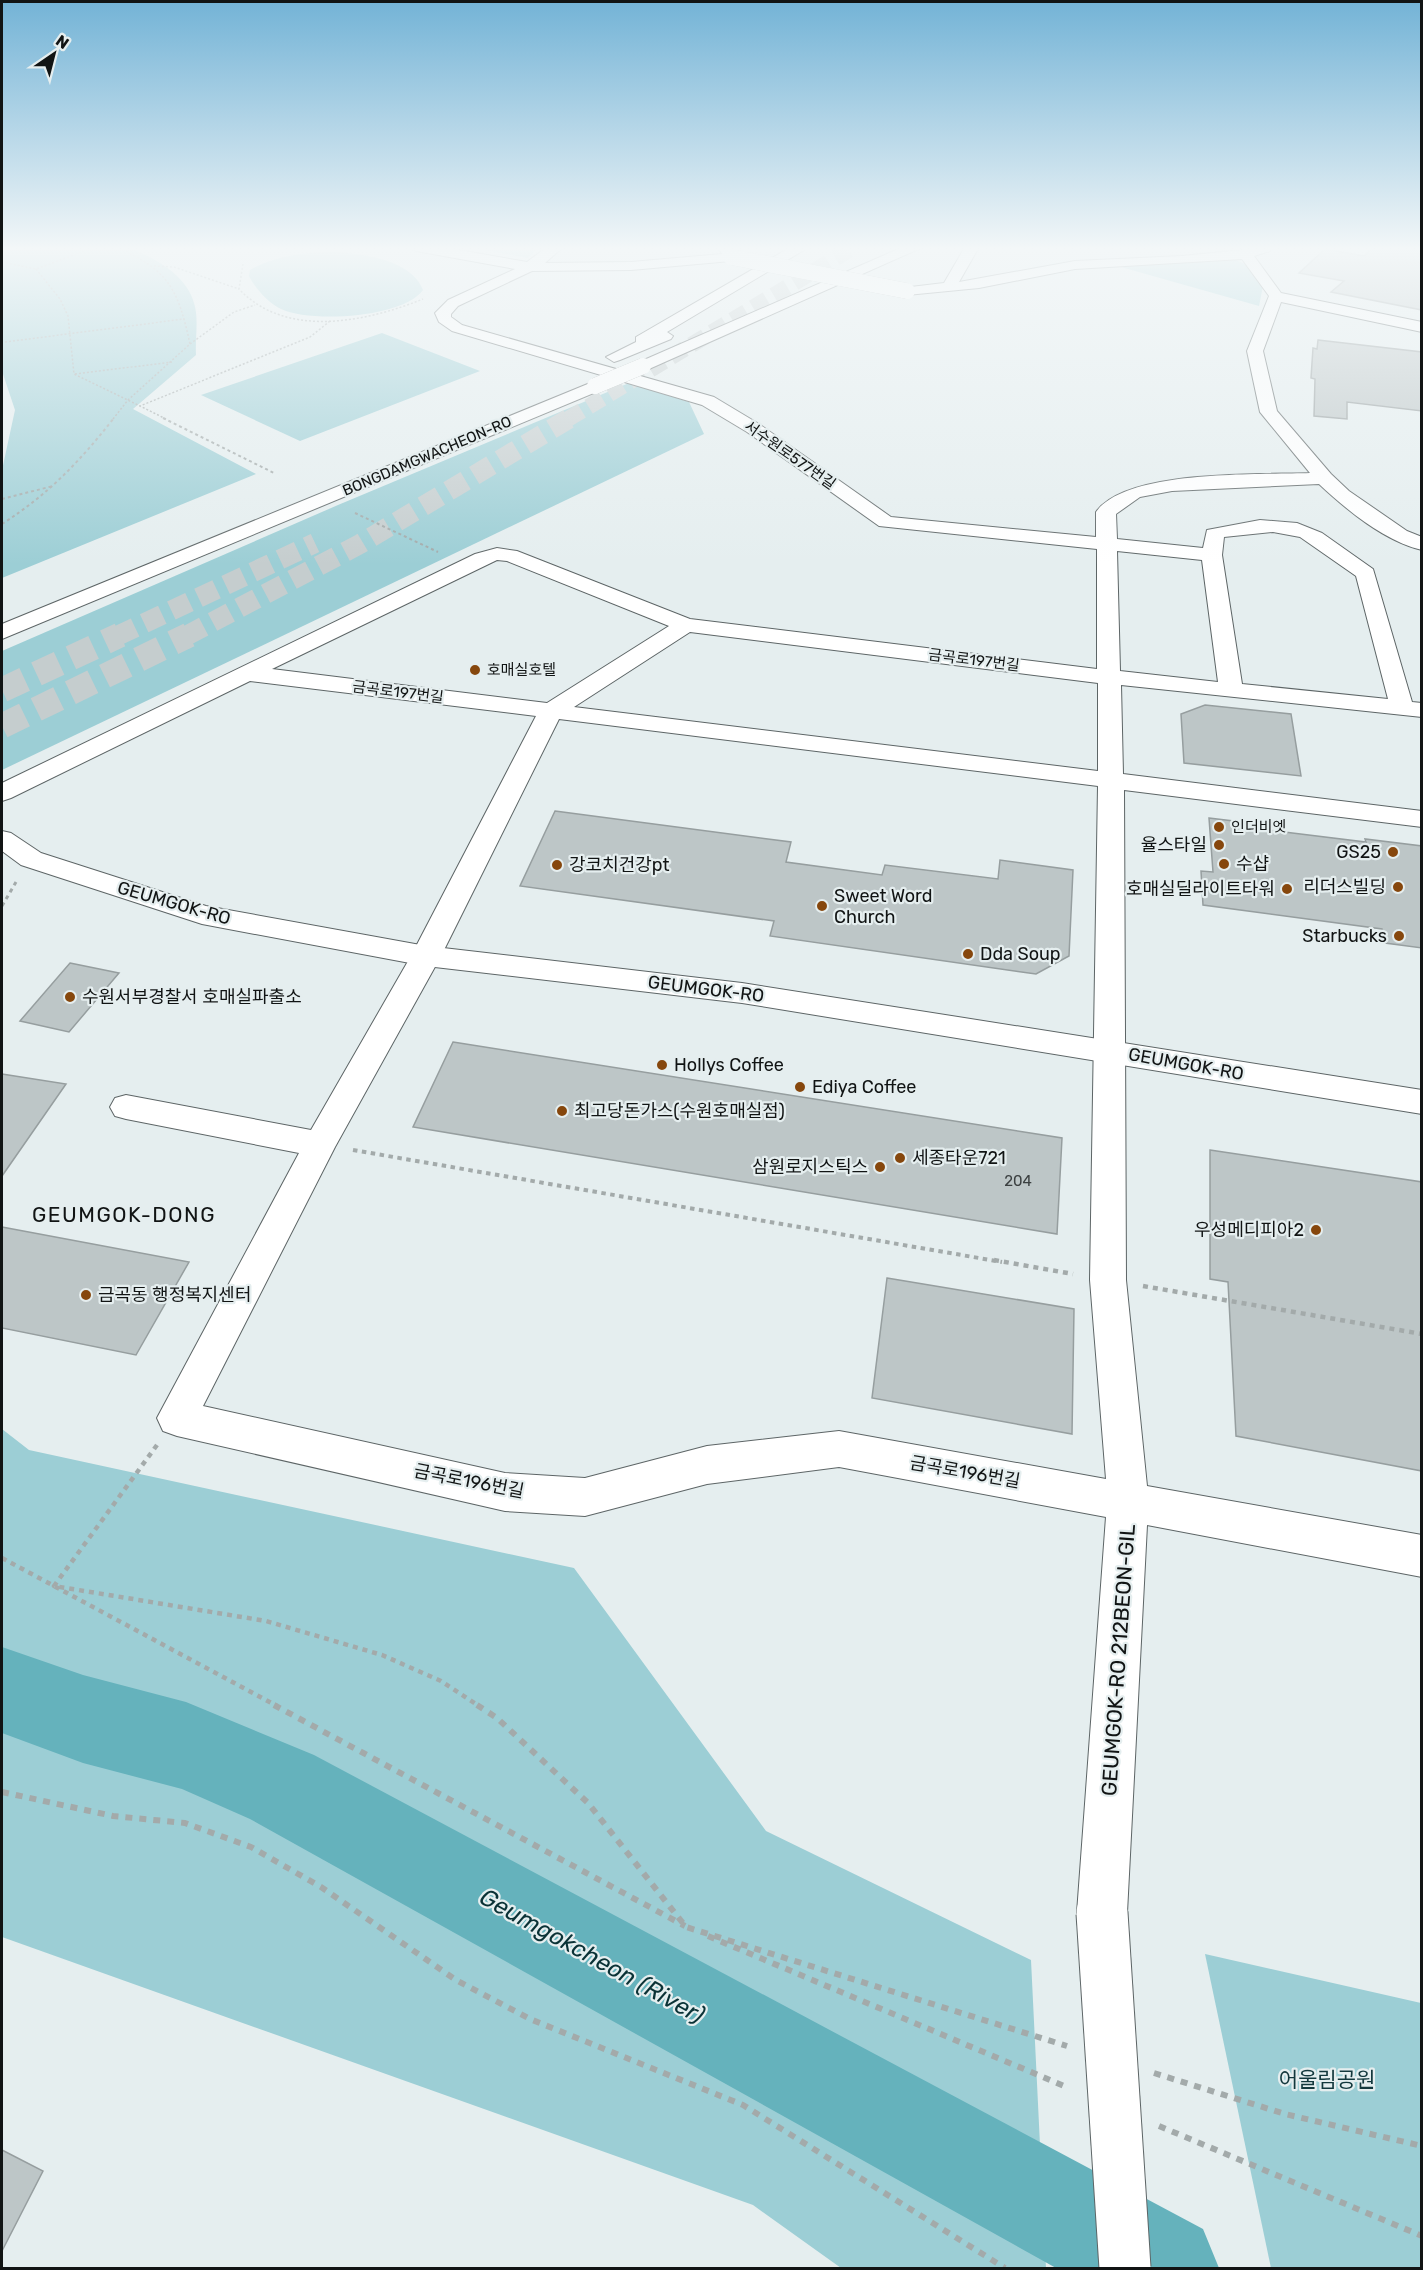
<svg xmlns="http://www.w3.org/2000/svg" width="1423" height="2270" font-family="Rubik,'Noto Sans KR',sans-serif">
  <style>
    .green { fill: #9cced5 }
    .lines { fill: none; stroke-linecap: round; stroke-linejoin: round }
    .river { fill: #65b2bc; fill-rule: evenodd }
    .building { fill: #bdc6c7; stroke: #969e9f; stroke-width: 1.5 }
    .highway-tunnel-far2 { stroke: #c5cdce; stroke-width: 16; stroke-dasharray: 16 8; stroke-linecap: butt }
    .highway-tunnel-far1 { stroke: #c5cdce; stroke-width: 20; stroke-dasharray: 20 10; stroke-linecap: butt }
    .highway-tunnel { stroke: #c5cdce; stroke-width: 25; stroke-dasharray: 25 13; stroke-linecap: butt }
    .minor-casing { stroke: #5d6566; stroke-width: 2 }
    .major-casing { stroke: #5d6566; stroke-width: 2 }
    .highway-casing { stroke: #5d6566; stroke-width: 2 }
    .path-far5 { stroke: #a3aaaa; stroke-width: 1.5; stroke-dasharray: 2 2; stroke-linecap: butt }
    .path-far4 { stroke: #a3aaaa; stroke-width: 2; stroke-dasharray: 3 3; stroke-linecap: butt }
    .path-far3 { stroke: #a3aaaa; stroke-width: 3; stroke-dasharray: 4 4; stroke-linecap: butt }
    .path-far2 { stroke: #a3aaaa; stroke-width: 4; stroke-dasharray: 4.5 4.5; stroke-linecap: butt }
    .path-far1 { stroke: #a3aaaa; stroke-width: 4.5; stroke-dasharray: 5 5; stroke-linecap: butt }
    .path { stroke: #a3aaaa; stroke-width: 6; stroke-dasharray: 7 7; stroke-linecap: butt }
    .minor { fill: #fff; fill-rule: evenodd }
    .major { fill: #fff; fill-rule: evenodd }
    .highway { fill: #fff; fill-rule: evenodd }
    .minor-bridge-far1-casing { stroke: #5d6566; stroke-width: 16; stroke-linecap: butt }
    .minor-bridge-casing { stroke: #5d6566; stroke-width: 53; stroke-linecap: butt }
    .highway-bridge-casing { stroke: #5d6566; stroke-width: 16; stroke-linecap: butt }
    .minor-bridge-far1 { stroke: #fff; stroke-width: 16 }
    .minor-bridge { stroke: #fff; stroke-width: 51 }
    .highway-bridge { stroke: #fff; stroke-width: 16 }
    .poi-dot { fill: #86470d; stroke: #e5eeef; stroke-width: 2 }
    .labels { text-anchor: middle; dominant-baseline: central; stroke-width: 4.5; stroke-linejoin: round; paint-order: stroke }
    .far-street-label { font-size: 15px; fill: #111414; stroke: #e5eeef }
    .far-poi-label { font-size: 15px; fill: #111414; stroke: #e5eeef; text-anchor: start }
    .number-label { font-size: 15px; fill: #3c4041 }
    .poi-label { font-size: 18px; fill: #111414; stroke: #e5eeef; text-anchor: start }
    .street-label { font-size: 18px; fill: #111414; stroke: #e5eeef }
    .quarter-label { font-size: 21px; letter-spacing: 1.5px; fill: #111414; stroke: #e5eeef }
    .near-street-label { font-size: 21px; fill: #111414; stroke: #e5eeef }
    .near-park-label { font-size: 21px; fill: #13383d; stroke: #e5eeef }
    .near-water-label { font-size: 24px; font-style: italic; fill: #0a3236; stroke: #e5eeef }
  </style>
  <rect width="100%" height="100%" fill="#e5eeef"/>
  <g class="green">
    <path d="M2,247h125c25,9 60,28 67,56 5,15 1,36 2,52l-63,54 123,65 -254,104v-108l13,-60 -13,-39z"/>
    <path d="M469,247h70l-11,11z"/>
    <path d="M336,252c28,2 76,8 87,38 -20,28 -113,33 -142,19 -13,-6 -26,-21 -32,-33l1,-6c24,-14 59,-19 86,-18z"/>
    <path d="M1232,258l17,8 14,20 -4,20 -145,-41 65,-2z"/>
    <path d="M382,333l98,38 -180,70 -99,-46z"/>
    <path d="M629,383l60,19 15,32 -702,336v-119l336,-146z"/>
    <path d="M2,1429l27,21 545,118 192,263 265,129 15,308h-205l-88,-63 -751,-268z"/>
    <path d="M1205,1954l216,49v265h-150z"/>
  </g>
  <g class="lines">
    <path class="river" d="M2,1647l81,28 103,27 128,53 889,474 16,39h-163l-806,-449 -68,-30 -99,-26 -81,-30z"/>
  </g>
  <g class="building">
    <path d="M1374,247h48v63l-91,-18 13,-11 -45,-8 26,-24 39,7z"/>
    <path d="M1318,340l104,12v59l-75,-9v17l-33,-3 1,-37 -4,-1 2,-30 4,1z"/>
    <path d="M1205,705l86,9 10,62 -117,-13 -3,-49z"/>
    <path d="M555,811l236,31 -5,20 96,13 3,-10 113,14 2,-19 73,10 -4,86 -33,18 -266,-38 4,-15 -254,-35z"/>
    <path d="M1209,818l41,5 1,5 115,14 -1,-3 57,7v102l-37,-5 -3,-14 -179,-24 -2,-34 12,1z"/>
    <path d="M70,963l49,10 -50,59 -49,-11z"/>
    <path d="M453,1042l609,96 -5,96 -644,-107z"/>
    <path d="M2,1074l64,10 -64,92z"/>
    <path d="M1210,1150l212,32v289l-186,-35 -8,-154 -18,-3z"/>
    <path d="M2,1227l187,35 -53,93 -134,-27z"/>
    <path d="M887,1278l187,31 -2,125 -200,-36z"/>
    <path d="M2,2150l41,21 -41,80z"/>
  </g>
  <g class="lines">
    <path class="highway-tunnel-far2" d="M568,419l286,-172"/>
    <g class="highway-tunnel-far1">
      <path d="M117,636l198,-93"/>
      <path d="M186,636l174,-92 210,-126"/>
    </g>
    <g class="highway-tunnel">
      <path d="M2,690l118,-55"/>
      <path d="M2,726l187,-91"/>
    </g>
    <defs>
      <path id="minor" d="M409,247h33l85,15 20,-15h16l-18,16 86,-1 91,-8 -4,-7h14l6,10 -7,4 -100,9 -99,1 -74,35 -7,8v3l11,8 252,72 45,27 132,93 205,20v-25c30,-43 164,-37 214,-39l-50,-61 -13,-61 22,-55 -27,-37 -167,10 -96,19 -72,7 -7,-4 2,-3 42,-5 21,-36h14l-20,35 116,-21 107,-5 89,-9 -1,4 -16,5 27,37 141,29v10l-141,-30 -18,49 14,60 54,63 18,17 58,40 15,6v13c-38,-9 -75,-40 -103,-66l-147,7 -32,6 -24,17 1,25 86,9 4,-18 53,-10 37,3 25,10 51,36 39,133 10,1v14l-301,-32 2,89 299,37v16l-298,-37 2,490 21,206 275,49v42l-275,-52 -20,388 -7,18 -18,7 -18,-7 -7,-18 29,-396 -267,-50 -132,17 -122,32 -80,-5 -328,-75 -14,-5 -6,-13 142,-265 -173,-34 -11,-3 -5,-9 5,-9 11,-3 185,35 100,-174 125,-240 -286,-35 -239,117 -9,3v-18l473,-229 22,-6 20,3 173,68 407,50v-120l-218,-23 -132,-94 -45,-27 -250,-74 -13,-9 -4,-9 13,-13 67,-31 -99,-18zM1273,532l27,5 56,39 32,123 -146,-15 -20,-129 2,-18zM1117,551l85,9 16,122 -98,-11zM497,560l10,1 162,65 -122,77 -275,-34zM690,632l408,51v88l-524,-64zM559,719l539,67 -8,494 16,199 -267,-48 -132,15 -122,32 -80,-5 -302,-67 132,-259 106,-191z"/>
      <path id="major" d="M2,831l9,2 30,20 165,53 220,40 316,37 680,107v24l-680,-111 -316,-37 -224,-42 -181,-59 -19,-14z"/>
      <g id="highway">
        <path d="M791,247h18l-142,85 6,4 -2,3 -51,21 -6,2 -8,-5 30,-15v-5z"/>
        <path d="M903,247h20l-274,122h-12l-2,-3 2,-3z"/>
        <path d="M595,381l8,5 -2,4 -599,249v-15z"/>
      </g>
    </defs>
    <use href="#minor" class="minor-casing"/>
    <use href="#major" class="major-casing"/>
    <use href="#highway" class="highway-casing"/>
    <g class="path-far5">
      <path d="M87,250h33"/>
      <path d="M2,262l34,7 51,-19 -9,-3"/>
      <path d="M243,264l-4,25c47,50 127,33 184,10"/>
      <path d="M154,266l20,1 65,22"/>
      <path d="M36,269l24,30 8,17 6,58 66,32"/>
      <path d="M5,342l179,-23"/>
      <path d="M190,344l44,-32 21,-7"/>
      <path d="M75,374l97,-12"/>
      <path d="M113,419l15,-19 62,-56c-12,-55 -21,-74 -74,-97"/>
      <path d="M166,419l-26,-13 170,-69 20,-16"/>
    </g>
    <g class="path-far4">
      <path d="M163,418l111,55"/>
      <path d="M2,499l51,-13"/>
      <path d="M355,513l83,39"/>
      <path d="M2,524c48,-31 77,-62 112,-106"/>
    </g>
    <path class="path-far3" d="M2,906l14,-24"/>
    <path class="path-far2" d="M353,1150l649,112"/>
    <g class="path-far1">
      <path d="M994,1260l79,14"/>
      <path d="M1143,1286l279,48"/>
      <path d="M157,1445l-103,141 212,35 116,34 59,26 38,25"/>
      <path d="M2,1558l275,148"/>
    </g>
    <g class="path">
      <path d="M274,1705l411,221"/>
      <path d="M477,1705l20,13 91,85 98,124 381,119"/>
      <path d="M2,1792l111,24 72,7 66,24 70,40 135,93 74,39 213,86 262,163"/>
      <path d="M708,1936l361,152"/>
      <path d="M1154,2073l131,41 137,32"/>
      <path d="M1159,2126l263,110"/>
    </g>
    <use href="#minor" class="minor"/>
    <use href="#major" class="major"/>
    <use href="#highway" class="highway"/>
    <defs>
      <path id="minor-bridge-far1" d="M731,257l176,34"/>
      <path id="minor-bridge" d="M1102,1913l23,355"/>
      <path id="highway-bridge" d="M595,386l48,-20"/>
    </defs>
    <use href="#minor-bridge-far1" class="minor-bridge-far1-casing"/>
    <use href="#minor-bridge" class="minor-bridge-casing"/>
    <use href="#highway-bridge" class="highway-bridge-casing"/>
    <use href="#minor-bridge-far1" class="minor-bridge-far1"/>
    <use href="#minor-bridge" class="minor-bridge"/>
    <use href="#highway-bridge" class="highway-bridge"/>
  </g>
  <linearGradient id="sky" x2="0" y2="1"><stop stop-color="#73b3d6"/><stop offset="0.44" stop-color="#f3f7f8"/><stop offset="1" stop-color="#f3f7f8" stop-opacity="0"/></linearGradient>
  <rect width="1423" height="565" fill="url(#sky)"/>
  <g class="poi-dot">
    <circle cx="475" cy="670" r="6"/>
    <circle cx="1219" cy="827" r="6"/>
    <circle cx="1219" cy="845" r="6"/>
    <circle cx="1393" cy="852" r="6"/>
    <circle cx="1224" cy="864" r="6"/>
    <circle cx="557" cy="865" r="6"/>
    <circle cx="1398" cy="887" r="6"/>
    <circle cx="1287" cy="889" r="6"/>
    <circle cx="822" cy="906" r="6"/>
    <circle cx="1399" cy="936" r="6"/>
    <circle cx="968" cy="954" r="6"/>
    <circle cx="70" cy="997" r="6"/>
    <circle cx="662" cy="1065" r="6"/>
    <circle cx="800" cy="1087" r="6"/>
    <circle cx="562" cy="1111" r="6"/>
    <circle cx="900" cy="1158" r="6"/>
    <circle cx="880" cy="1167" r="6"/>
    <circle cx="1316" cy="1230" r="6"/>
    <circle cx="86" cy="1295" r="6"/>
  </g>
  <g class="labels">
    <g class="far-street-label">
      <text transform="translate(790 455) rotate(35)">서수원로577번길</text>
      <text transform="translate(427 456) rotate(-23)">BONGDAMGWACHEON-RO</text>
      <text transform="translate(974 660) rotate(7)">금곡로197번길</text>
      <text transform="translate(398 692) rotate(7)">금곡로197번길</text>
    </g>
    <g class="far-poi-label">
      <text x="487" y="670">호매실호텔</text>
      <text x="1231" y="827">인더비엣</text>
    </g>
    <g class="number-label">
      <text x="1018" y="1181">204</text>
    </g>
    <g class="poi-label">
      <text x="1207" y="845" text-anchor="end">율스타일</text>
      <text x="1381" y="852" text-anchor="end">GS25</text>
      <text x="1236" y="864">수샵</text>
      <text x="569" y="865">강코치건강pt</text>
      <text x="1386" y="887" text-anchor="end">리더스빌딩</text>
      <text x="1275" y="889" text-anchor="end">호매실딜라이트타워</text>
      <text x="834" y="896">Sweet Word<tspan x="834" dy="21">Church</tspan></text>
      <text x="1387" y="936" text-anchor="end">Starbucks</text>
      <text x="980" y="954">Dda Soup</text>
      <text x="82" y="997">수원서부경찰서 호매실파출소</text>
      <text x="674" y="1065">Hollys Coffee</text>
      <text x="812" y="1087">Ediya Coffee</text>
      <text x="574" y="1111">최고당돈가스(수원호매실점)</text>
      <text x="912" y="1158">세종타운721</text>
      <text x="868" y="1167" text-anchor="end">삼원로지스틱스</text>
      <text x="1304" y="1230" text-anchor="end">우성메디피아2</text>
      <text x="98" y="1295">금곡동 행정복지센터</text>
    </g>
    <g class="street-label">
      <text transform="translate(174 903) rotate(16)">GEUMGOK-RO</text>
      <text transform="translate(706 989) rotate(7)">GEUMGOK-RO</text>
      <text transform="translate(1186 1064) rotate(10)">GEUMGOK-RO</text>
      <text transform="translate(965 1472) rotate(10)">금곡로196번길</text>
      <text transform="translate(469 1481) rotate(11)">금곡로196번길</text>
    </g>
    <g class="quarter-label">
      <text x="124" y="1214">GEUMGOK-DONG</text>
    </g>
    <g class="near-street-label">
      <text transform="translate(1118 1660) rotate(-86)">GEUMGOK-RO 212BEON-GIL</text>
    </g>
    <g class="near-park-label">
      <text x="1327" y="2079">어울림공원</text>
    </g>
    <g class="near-water-label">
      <text transform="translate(592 1956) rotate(29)">Geumgokcheon (River)</text>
    </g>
  </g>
  <rect width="1423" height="2270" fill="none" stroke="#111414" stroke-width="6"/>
  <g transform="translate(54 54) rotate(35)" stroke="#e5eeef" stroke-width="4.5" paint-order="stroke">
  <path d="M0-4.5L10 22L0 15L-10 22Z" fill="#111414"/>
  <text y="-9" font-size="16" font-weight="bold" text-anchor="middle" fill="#111414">N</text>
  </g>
</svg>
